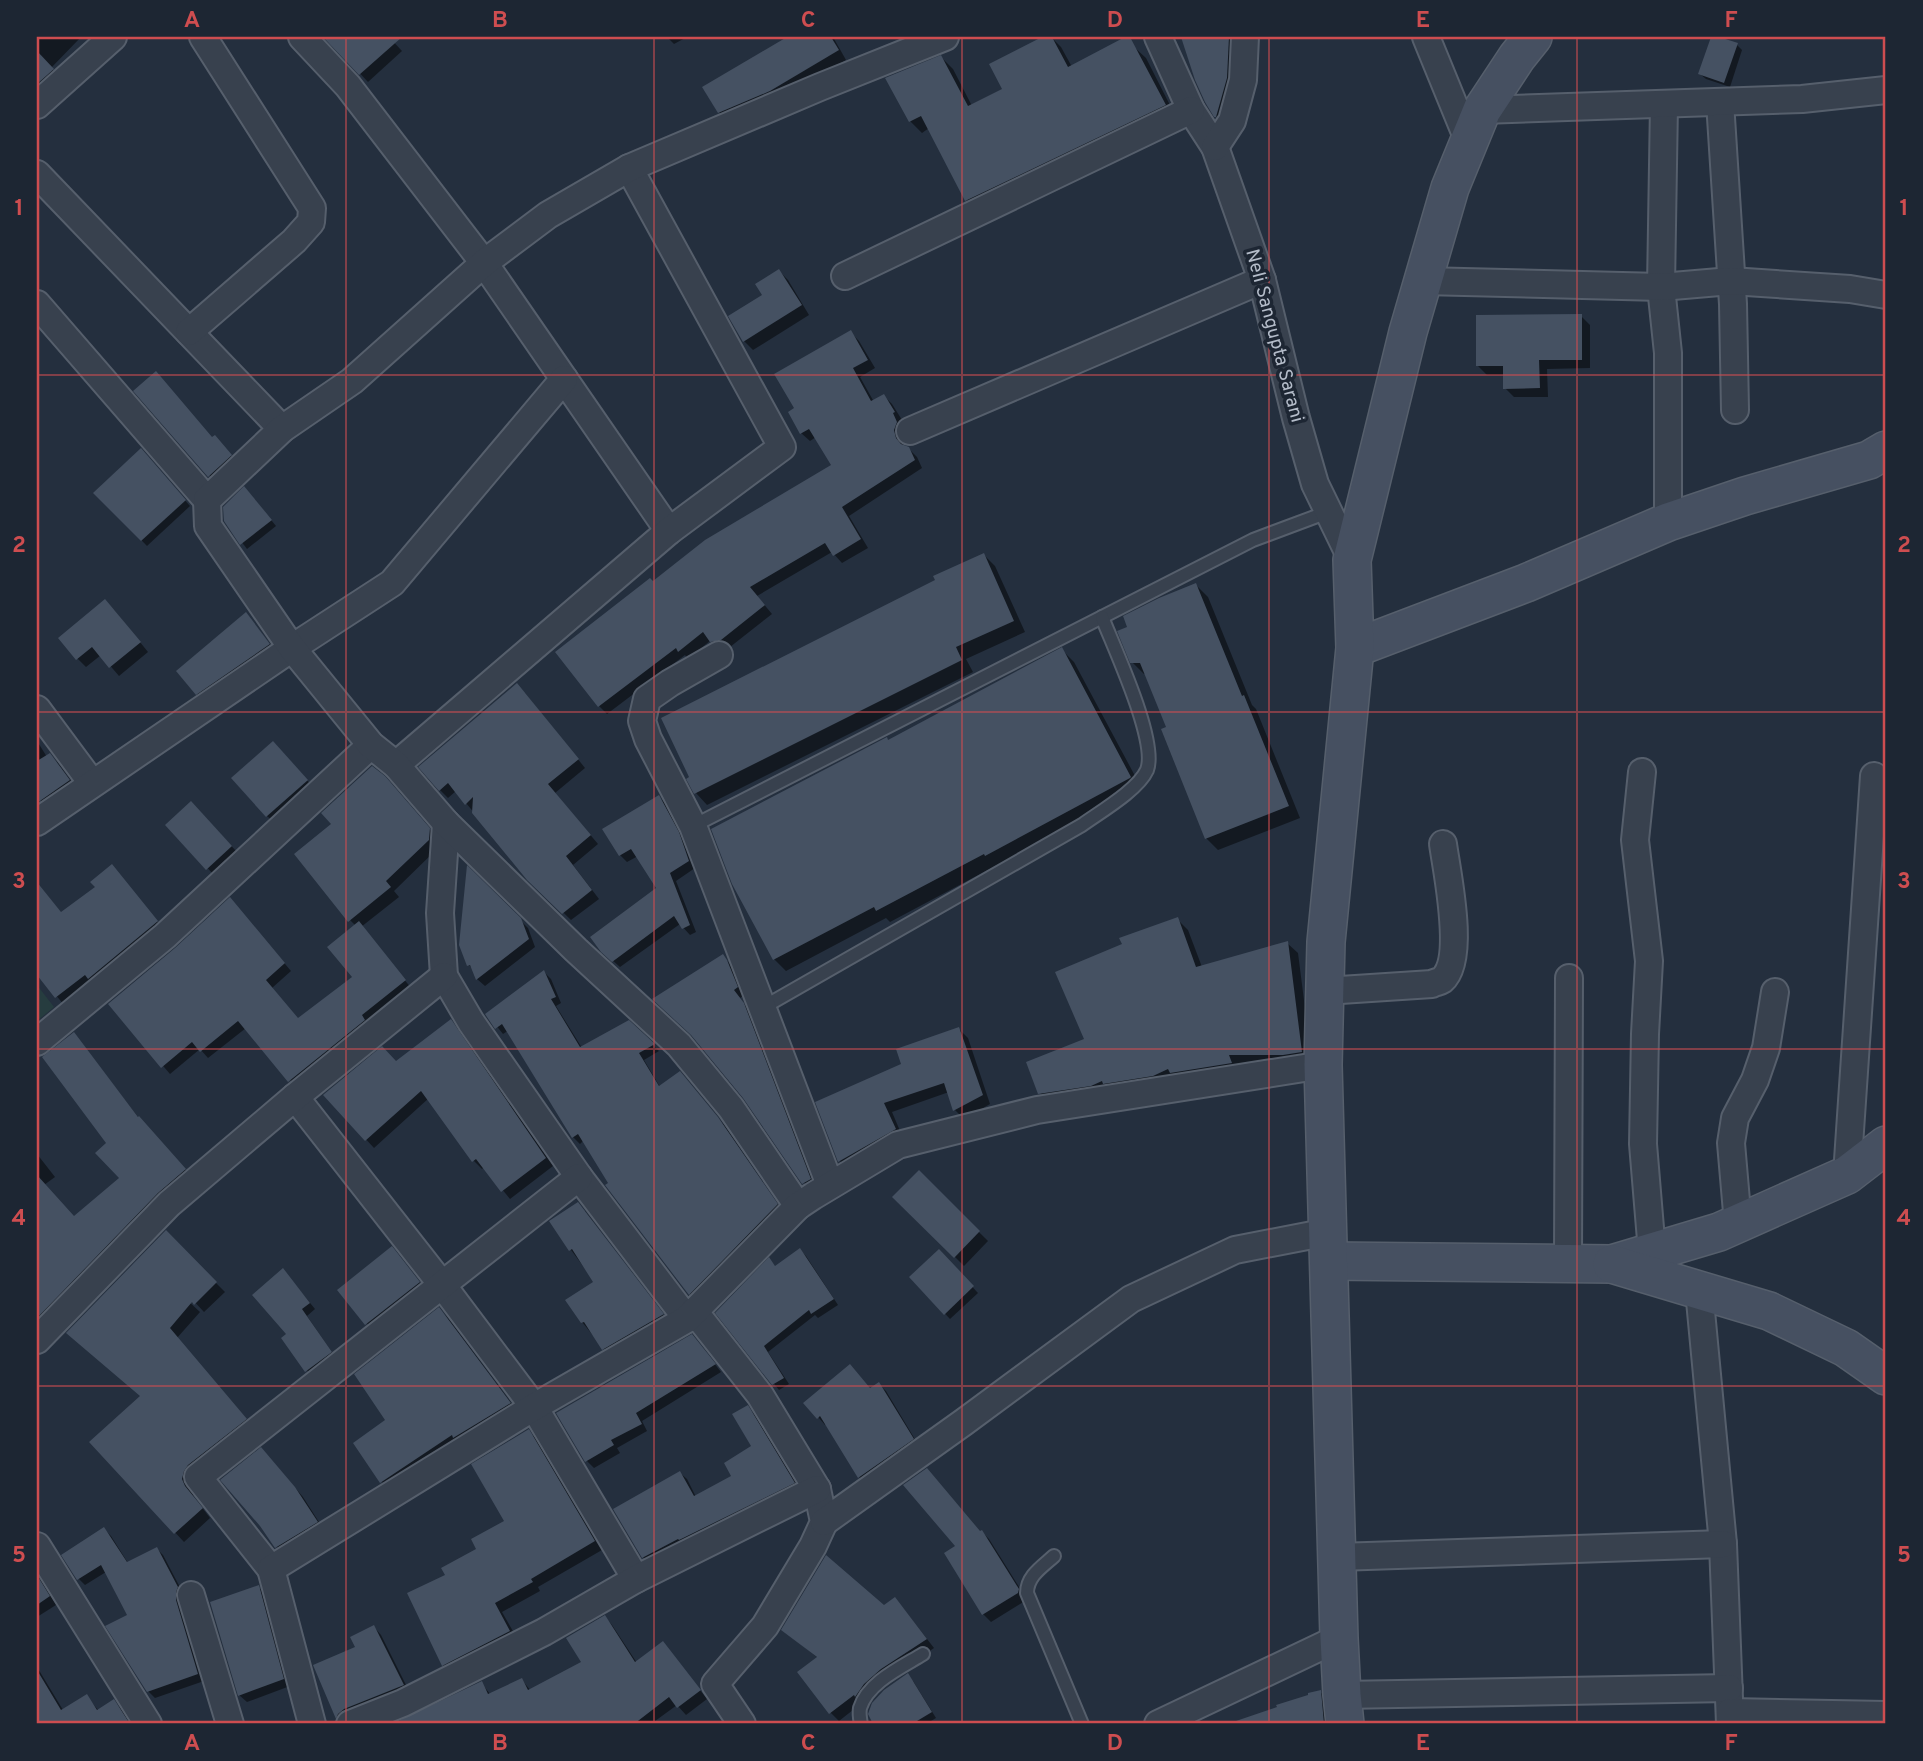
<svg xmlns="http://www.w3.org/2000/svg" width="1923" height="1761" font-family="Overpass,sans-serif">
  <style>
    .green { fill: #263c3f }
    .shadow { fill: #0007 }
    .building { fill: #455162 }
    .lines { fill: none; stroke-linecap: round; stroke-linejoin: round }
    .lane-casing { stroke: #565f6c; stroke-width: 16 }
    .street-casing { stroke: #565f6c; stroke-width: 30 }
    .secondary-casing { stroke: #565f6c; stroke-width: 40 }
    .lane { stroke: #38414e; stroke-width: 12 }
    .street { stroke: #38414e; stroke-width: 26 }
    .secondary { stroke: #465061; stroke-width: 37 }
    .grid { fill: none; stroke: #ce4d50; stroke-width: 2; stroke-opacity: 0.55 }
    .labels { text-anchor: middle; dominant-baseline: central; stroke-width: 7; stroke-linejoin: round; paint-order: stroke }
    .street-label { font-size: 19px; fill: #b4bcc9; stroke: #1d2633 }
    .neatline { fill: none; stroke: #ce4d50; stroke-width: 2.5 }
    .grid-label { font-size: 23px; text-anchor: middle; font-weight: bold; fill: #ce4d50 }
  </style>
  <rect width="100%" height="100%" fill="#242f3e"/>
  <path class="green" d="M37,985l17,22 -17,14z"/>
  <g class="shadow">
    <path d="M37,37h44l-30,31 9,10 -23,21z"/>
    <path d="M326,37h63l13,14 -34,31z"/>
    <path d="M667,37h20l-13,7z"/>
    <path d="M791,37h42l13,23 -67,39 -51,22 -9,-9 -14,-24z"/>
    <path d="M1046,37h5l10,10 11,20 62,-20 12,11 30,59 -198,94 -11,-11 -38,-72 -7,5 -12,-12 31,-64 12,12 19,37 32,-17 -13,-24z"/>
    <path d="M1183,37h57l-16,87 -8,-8 -19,-36z"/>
    <path d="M1713,37l24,8 5,5 -12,37 -24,-8 -6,-5z"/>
    <path d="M779,271l9,9 21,35 -56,35 -9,-9z"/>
    <path d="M1581,316l9,9v43l-43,1 1,28h-34l-9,-9v-13h-18l-9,-9z"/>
    <path d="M851,333l8,8 16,27 -15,9 14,25 10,-6 8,8 10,16 -2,2 4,10 -2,7 1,8 5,1 9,9 5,11 -73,48 19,32 -26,15 -10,-11 -75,44 15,18 -42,33 -10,2 -9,-9 -23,19 -3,-4 -78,59 -8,-8 54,-123 180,-118 -17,-28 -6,4 -9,-8 -5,-24z"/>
    <path d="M136,391l86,54 16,19 -21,20z"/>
    <path d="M146,456l44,50 -43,40 -51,-53z"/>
    <path d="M250,494l26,32 -29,23 -22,-29z"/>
    <path d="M984,555l11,11 30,66 -59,27 7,13 -266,133 -11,-12 242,-212z"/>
    <path d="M1196,585l12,12 44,108 4,4 44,109 -82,32 -12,-12 -38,-110 -22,-54h-2l-12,-12z"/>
    <path d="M114,610l34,42 -29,24 -18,-21 -15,12 -9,-9z"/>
    <path d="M246,614l31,39 -71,49 -9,-8z"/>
    <path d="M1062,650l12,12 68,127 -143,78 -2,-2 -107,57 -4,-4 -100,53 -12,-12 115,-218z"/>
    <path d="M525,693l60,75 -30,25 43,51 -25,21 26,34 -28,21 -42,-41 -73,-88 -8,7 -8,-8z"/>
    <path d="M37,741l10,16 3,-2 8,8 19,26 -29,20 -11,-13z"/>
    <path d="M281,752l34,37 -39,35 -9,-8z"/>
    <path d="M394,788l44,51 -1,10 -43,42 5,6 -38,30 51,62 -115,99 -51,-60 -38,30 -8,-9 -30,25 -60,-70 127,-97 54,64 -19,17 26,32 56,-42 2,-52 -6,-6z"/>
    <path d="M659,797l7,7 19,37 10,27 -19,13 20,51 -6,3 -10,-11 -60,43 -18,-16 56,-62 -20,-33 -11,6 -7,-7 -15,-26z"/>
    <path d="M191,803l46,49 -24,22 -45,-49z"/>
    <path d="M468,869l60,59 7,19 -50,39 -8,-7 -3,-9 -5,-5z"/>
    <path d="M119,874l45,56 -100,75 -27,-33v-90l25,32z"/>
    <path d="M1177,919l11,11 14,37 85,-24 11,10 14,110 -261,41 -11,-11 46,-53 38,-95z"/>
    <path d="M723,956l11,13 10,26 -4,3 10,14 67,174 -6,4 -7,-7 -59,-86z"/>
    <path d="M544,972l7,7 10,24 -5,3 26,42 46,-26 31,29 -15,9 16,27 27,-7 38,46 58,86 -87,88 -6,-6 -80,-111 -26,-43 -4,4 -7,-7 -64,-107 -6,4 -16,-20z"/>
    <path d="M451,1022l8,7 94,137 -43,33 -26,-32 -2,2 -8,-8 -45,-63 -55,50 -49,-53 71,-32z"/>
    <path d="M959,1029l9,9 22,66 -26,15 -9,-9 -6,-18 -57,20 11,26 -55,32 -8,-9 -22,-58 85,-38z"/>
    <path d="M74,1034l64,83 54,60 -155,155v-178l18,23 -11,8 31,33 46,-40z"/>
    <path d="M919,1173l69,68 -24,25 -69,-69z"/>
    <path d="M585,1211l84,111 -59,34 -28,-34 13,-40 -24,-32 -19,-29z"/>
    <path d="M166,1233l59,59 -21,20 -14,-15 -3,3 13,12 -23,26 77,90 -62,52 -1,9 3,8 16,21 -26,24 -92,-99 50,-46z"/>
    <path d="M800,1250l6,6 32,49 -20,13 -3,-3 -47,37 21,32 -10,6 -61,-77 52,-53 6,8z"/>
    <path d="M939,1251l39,42 -28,26 -39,-42z"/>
    <path d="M400,1257l27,35 -52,41 -36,-43z"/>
    <path d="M288,1276l27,33 -8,7 29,42 -24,19 -28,-39 5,-4z"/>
    <path d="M439,1309l9,9 70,94 -127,79 -9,-9 -27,-38 33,-23z"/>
    <path d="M699,1344l22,28 -79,49 5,10 -30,17 3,5 -26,15 -7,-7 -29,-48z"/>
    <path d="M879,1384l7,7 33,55 -53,38 -7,-7 -32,-54 -2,2 -19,-22 65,-14z"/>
    <path d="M747,1407l7,7 46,75 -150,75 -7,-7 -28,-47 65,-37 7,6 9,18 38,-21 19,-30z"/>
    <path d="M528,1431l9,8 65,111 -64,37 2,4 -38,21 16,28 -66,33 -9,-8 4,-89 31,-26 29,-28z"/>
    <path d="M269,1457l34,40 21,33 -40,24 -7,-7z"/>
    <path d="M104,1529l7,7 17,27 29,-14 6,6 21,40 20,86 -49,17 -7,-7 -19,-75 -23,-44 -21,13 -7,-7z"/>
    <path d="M982,1532l7,7 37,59 -1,3 -34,21 -8,-8 -25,-68z"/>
    <path d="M37,1573l19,32 -19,12z"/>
    <path d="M258,1587l8,7 24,92 -43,16 -8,-7z"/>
    <path d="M884,1608h19l31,40 -53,36 -18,18 -24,19 -9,-9 -12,-54 -35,-28z"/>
    <path d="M605,1617l7,8 25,38 26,-20 44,56 -21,16 -9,-10 -26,19h-254l84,-41 10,12 31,-15 9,11 53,-28z"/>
    <path d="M374,1627l7,8 29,58 -67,31 -6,-6 -22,-52 42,-19z"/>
    <path d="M37,1667l26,43 24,-13 12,14 15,-10 7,8 10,15h-94z"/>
    <path d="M913,1681l23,37 -10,6h-51l-4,-7z"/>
    <path d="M1320,1692l8,8 2,24h-98z"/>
  </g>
  <g class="building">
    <path d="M323,37h79l-43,38z"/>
    <path d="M787,37h44l8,13 -69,41 -52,22 -16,-26z"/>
    <path d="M1042,37h10l16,30 57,-30h5l36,68 -201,96 -44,-85 -12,6 -24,-44 56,-23 27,51 34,-17 -13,-25z"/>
    <path d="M1181,37h48l-2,41 -11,39h-2l-9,-15 -10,-22z"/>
    <path d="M1711,37h8l19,6 -14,40 -26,-9z"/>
    <path d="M37,51l17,18 -17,15z"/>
    <path d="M779,269l23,36 -59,37 -15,-26 34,-21 -7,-11z"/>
    <path d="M1582,314v46h-43l1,28 -37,1v-23h-27v-51z"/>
    <path d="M851,330l17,30 -15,8 18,33 13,-7 11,18 -2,1 4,9 -3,8 2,8 5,6 8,3 6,13 -73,47 19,32 -28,17 -8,-13 -75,44 15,18 -44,35 -11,2 -7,-10 -25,20 -2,-4 -78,59 -43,-55 95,-74 3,3 52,-41 126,-75 -22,-36 -9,5 -12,-22 6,-4 -20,-34z"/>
    <path d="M156,371l56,66 3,-2 17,20 -24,22 -75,-86z"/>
    <path d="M141,448l45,52 -45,41 -48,-48z"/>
    <path d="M244,486l28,34 -32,25 -16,-24 -1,-14z"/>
    <path d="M984,553l30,68 -58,26 6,13 -268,134 -8,-15 3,-2 -28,-59 274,-138 -2,-4z"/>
    <path d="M1196,583l46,113 2,-1 45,111 -84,33 -44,-110 5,-2 -26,-64h-10l-13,-32 10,-4 -4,-11 36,-18z"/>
    <path d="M105,599l36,43 -32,26 -17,-21 -16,13 -18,-22z"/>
    <path d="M246,612l24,32 -74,51 -20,-24z"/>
    <path d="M1062,647l69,130 -1,1 -145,78 -1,-2 -108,57 -2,-4 -101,53 -41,-76 -21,-55 176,-92 1,3z"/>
    <path d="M517,683l62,76 -31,25 43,51 -25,21 26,34 -30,24 -35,-34 -55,-67 1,-16 -8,8 -17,-22 -9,8 -21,-24z"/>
    <path d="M273,741l35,39 -42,37 -35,-39z"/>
    <path d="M50,753l20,27 -33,23v-42z"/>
    <path d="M372,766l13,10 45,52 -1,12 -43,41 5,6 -43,35 -54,-68 37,-30 -10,-11z"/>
    <path d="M659,795l20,37 10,29 -19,12 20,52 -8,4 -8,-13 -62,46 -11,-10 -11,-15 66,-49 -25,-39 -12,7 -17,-27z"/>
    <path d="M191,801l41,45 -26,24 -41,-45z"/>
    <path d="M112,864l46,57 -70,58 -3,-4 -30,23 -18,-23v-93l24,30 34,-25 -5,-5z"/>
    <path d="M467,865l54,53 8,21 -53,41 -6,-15 -3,1 -8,-21z"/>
    <path d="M230,897l55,66 -19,17 32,38 54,-41 -25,-30 32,-26 47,59 -44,35 3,5 -77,62 -50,-61 -38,31 -8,-10 -31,26 -53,-64 67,-56z"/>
    <path d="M1178,917l18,50 92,-26 14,111 -19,3h-54l3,8 -62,10 -2,-4 -15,7 -50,8 -1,-3 -11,5 -53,8 -12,-32 58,-23 -29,-67 67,-28 -3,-6z"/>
    <path d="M723,954l4,6 11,27 -4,3 10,13 67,176 -9,5 -59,-86 -52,-63 -39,-36z"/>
    <path d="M544,970l12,27 -5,2 29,48 49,-27 26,24 -16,9 20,33 21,-15 38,46 60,87 -89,91 -84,-110 3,-2 -30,-49 -6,4 -70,-114 -7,5 -10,-15z"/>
    <path d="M451,1019l95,139 -45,34 -25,-33 -4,3 -51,-71 -56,50 -42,-46 59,-49 14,15z"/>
    <path d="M959,1027l24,68 -30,16 -9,-28 -60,20 12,26 -58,33 -23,-60 86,-38 -5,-15z"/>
    <path d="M74,1032l64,85 1,-1 47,53 -28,24 -121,125v-143l37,41 45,-38 -24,-25 11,-10 -64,-86z"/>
    <path d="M919,1170l61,61 -26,27 -62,-61z"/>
    <path d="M578,1202l86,112 -62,36 -18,-28 -3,1 -16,-23 28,-18 -21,-33 -3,2 -20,-30z"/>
    <path d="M166,1230l51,52 -23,23 -2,-3 -22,26 77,91 -59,46 -4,6 -2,8 3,7 18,22 -29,26 -85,-92 51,-46 -74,-63z"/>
    <path d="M392,1246l28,36 -55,43 -28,-35z"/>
    <path d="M800,1248l34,51 -23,15 -2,-4 -45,36 20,32 -12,7 -57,-72 54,-56 6,9z"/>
    <path d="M939,1249l35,37 -30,29 -35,-38z"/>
    <path d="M283,1268l27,35 -8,6 30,43 -27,20 -24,-34 5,-4 -34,-39z"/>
    <path d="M439,1307l72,96 -58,35 -1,-3 -72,48 -27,-40 32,-23 -31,-46z"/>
    <path d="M692,1334l24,30 -80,49 6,11 -31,16 3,5 -29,17 -29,-49z"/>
    <path d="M850,1364l20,24 9,-6 35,57 -56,39 -38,-62 -3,3 -14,-16z"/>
    <path d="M748,1405l47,78 -116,57 -1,-1 -36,19 -29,-49 67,-38 14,25 37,-20 -7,-13 27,-17 -19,-32z"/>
    <path d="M529,1429l66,112 -64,38 2,3 -38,21 15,28 -68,35 -35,-73 38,-18 -4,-7 35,-19 -5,-10 33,-18 -33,-57z"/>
    <path d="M261,1447l34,40 23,35 -43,26 -15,-22 -40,-46z"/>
    <path d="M927,1468l53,63 2,-1 37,59 -1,4 -36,22 -38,-62 11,-7 -52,-61z"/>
    <path d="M104,1527l23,35 30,-15 21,40 -2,5v8l22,74 -51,18 -42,-66 22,-11 -26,-50 -24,15 -16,-25z"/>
    <path d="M826,1555l58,50 11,-8 32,42 -46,30 -17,15 -9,13 -1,-2 -25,19 -32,-42 20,-15 -36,-27z"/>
    <path d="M37,1575l13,21 -13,9z"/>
    <path d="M259,1585l25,94 -46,17 -28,-94z"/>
    <path d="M605,1615l30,47 28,-21 38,49 -24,18 -8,-11 -35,27h-242l90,-43 6,13 34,-16 6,12 53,-28 -15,-24z"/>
    <path d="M374,1625l30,60 -60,24 -6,5 -2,5 -23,-54 42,-18 -5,-10z"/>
    <path d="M37,1670l24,40 26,-16 10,16 17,-11 16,25h-93z"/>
    <path d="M908,1673l24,39 -20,12h-39l-5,-10 4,-11 12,-13z"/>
    <path d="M1321,1690l3,34h-88v-3l41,-14 -1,-2 32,-10v-2z"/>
  </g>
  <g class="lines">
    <defs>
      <g id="lane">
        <path d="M693,826l560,-286 75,-28"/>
        <path d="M762,1008l320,-183c18,-13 56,-35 65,-55 11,-29 -33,-122 -45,-153"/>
        <path d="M1054,1556c-12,11 -27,20 -27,37l55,131"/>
        <path d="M861,1724c-1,-5 -2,-11 -1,-16 8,-26 42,-41 63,-54"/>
      </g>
      <g id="street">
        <path d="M302,37l46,49 136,177 185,268"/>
        <path d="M1158,37l33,73 24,37 47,133 34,138 19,66 37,76"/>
        <path d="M1426,37l43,105"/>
        <path d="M1720,102l13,202 2,106"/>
        <path d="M1664,104l-3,183 7,66v169"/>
        <path d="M37,105l76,-68"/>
        <path d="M1482,110l320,-11 84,-9"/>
        <path d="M1215,147l17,-26 11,-41 2,-43"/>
        <path d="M37,174l245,255"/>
        <path d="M845,276l346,-166"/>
        <path d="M1423,281l238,6 70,-6 119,8 36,6"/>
        <path d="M37,304l170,196"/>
        <path d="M189,332l105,-91 17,-19 1,-14 -109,-171"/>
        <path d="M910,431l352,-151"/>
        <path d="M719,655l-49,28 -23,16 -5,22 6,18 45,87 137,359"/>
        <path d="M37,709l55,74"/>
        <path d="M396,765l273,-234 113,-84 -153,-279"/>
        <path d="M1642,772l-7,68 14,121 -4,73 -2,110 9,108"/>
        <path d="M37,822l255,-174 100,-65 172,-204"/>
        <path d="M446,823l-6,90 4,63 27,46 108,155 108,142"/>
        <path d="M1325,991l107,-7c3,-2 7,-2 10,-4 24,-20 5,-107 1,-136"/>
        <path d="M37,1042l128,-106 206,-191"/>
        <path d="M295,1097l148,189 91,121 102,172"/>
        <path d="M1847,1175l27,-399"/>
        <path d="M798,1206l-67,-98 -52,-63 -103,-95 -130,-127 -50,-58 -25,-20 -79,-97 -84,-122 -1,-26 75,-71 70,-48 132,-118 64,-48 81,-47 191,-81 125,-50"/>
        <path d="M1738,1224l-7,-81 4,-25 20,-38 11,-32 9,-56"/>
        <path d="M1568,1263l1,-285"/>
        <path d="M1699,1290l24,254 7,180"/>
        <path d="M694,1311l66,84 57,94 7,33 -11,24 -48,80 -50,58 27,40"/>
        <path d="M37,1340l132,-136 126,-107 149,-121"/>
        <path d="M824,1522l140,-100 167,-123 104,-49 93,-18"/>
        <path d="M37,1546l111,178"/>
        <path d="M1337,1557l386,-13"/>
        <path d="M271,1569l-73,-92 381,-300"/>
        <path d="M191,1595l39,129"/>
        <path d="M1342,1695l387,-7"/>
        <path d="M1730,1712l156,3"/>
        <path d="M312,1724l-41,-155 263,-162 153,-88 111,-113 15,-10 85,-51 139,-35 286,-45"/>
        <path d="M350,1724l53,-21 141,-71 92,-53 181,-90"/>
        <path d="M1158,1724l181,-86"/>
      </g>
      <g id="secondary">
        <path d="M1355,648l171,-65 142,-61 77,-26 124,-36 17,-10"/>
        <path d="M1329,1261l283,3 107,-32 128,-57 39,-30"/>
        <path d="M1612,1264l157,47 77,37 40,28"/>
        <path d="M1345,1724l-3,-29 -3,-57 -16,-573 3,-123 29,-294 -3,-88 56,-228 42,-144 32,-78 35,-53 16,-20"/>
      </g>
    </defs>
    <use href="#lane" class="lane-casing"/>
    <use href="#street" class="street-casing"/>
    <use href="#secondary" class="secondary-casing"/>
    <use href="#lane" class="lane"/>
    <use href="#street" class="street"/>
    <use href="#secondary" class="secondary"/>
  </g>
  <path class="grid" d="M346,37v1687M654,37v1687M962,37v1687M1269,37v1687M1577,37v1687M37,375h1849M37,712h1849M37,1049h1849M37,1386h1849"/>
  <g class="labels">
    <g class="street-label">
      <text transform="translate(1274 336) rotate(75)">Neli Sangupta Sarani</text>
    </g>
  </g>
  <rect width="1923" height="1761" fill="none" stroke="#1d2633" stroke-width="77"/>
  <rect x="38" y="38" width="1846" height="1684" class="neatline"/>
  <g class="grid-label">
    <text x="192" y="27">A</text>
    <text x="500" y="27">B</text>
    <text x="808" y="27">C</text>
    <text x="1115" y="27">D</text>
    <text x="1423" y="27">E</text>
    <text x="1731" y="27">F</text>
    <text x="19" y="215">1</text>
    <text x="1904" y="215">1</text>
    <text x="19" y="552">2</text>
    <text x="1904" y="552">2</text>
    <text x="19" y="888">3</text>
    <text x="1904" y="888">3</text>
    <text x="19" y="1225">4</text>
    <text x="1904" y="1225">4</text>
    <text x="19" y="1562">5</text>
    <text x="1904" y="1562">5</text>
    <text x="192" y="1750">A</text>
    <text x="500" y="1750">B</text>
    <text x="808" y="1750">C</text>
    <text x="1115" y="1750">D</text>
    <text x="1423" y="1750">E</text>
    <text x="1731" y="1750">F</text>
  </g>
</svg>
